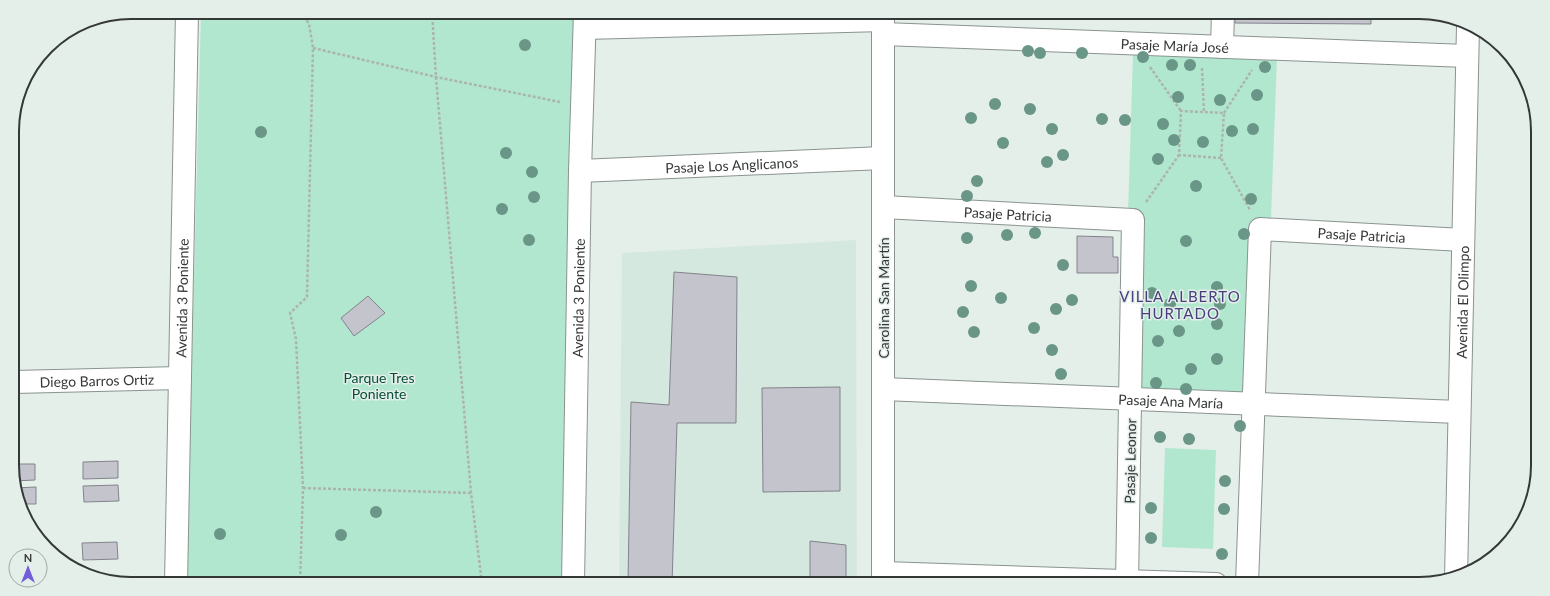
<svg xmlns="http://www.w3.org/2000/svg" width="1550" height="596" font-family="Lato,sans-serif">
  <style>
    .built { fill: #d5e8df }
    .green { fill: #b2e7cf }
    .building { fill: #c4c4cd; stroke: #83838b }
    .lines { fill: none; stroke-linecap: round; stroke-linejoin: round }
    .street-casing { stroke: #8a938f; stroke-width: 24 }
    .secondary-casing { stroke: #8a938f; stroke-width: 24 }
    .path { stroke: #acb4b0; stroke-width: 2.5; stroke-dasharray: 3 2; stroke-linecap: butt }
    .street { stroke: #fff; stroke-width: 22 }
    .secondary { stroke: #fff; stroke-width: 22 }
    .tree { fill: #6a9688 }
    .labels { text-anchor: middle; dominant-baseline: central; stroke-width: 3; stroke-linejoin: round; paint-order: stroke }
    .street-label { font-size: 14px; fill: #343836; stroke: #e5efea }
    .park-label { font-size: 14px; fill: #064e38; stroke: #e5efea }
    .neighbourhood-label { font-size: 15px; letter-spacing: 1px; fill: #47407d; stroke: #e5efea }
    .rim { fill: none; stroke: #343836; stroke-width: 2 }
  </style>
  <rect width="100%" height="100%" fill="#e5efea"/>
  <path class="built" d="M856,240l1,344h-238l3,-331z"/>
  <g class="green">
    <path d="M201,12h374l-12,572h-377z"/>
    <path d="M1133,53l144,5 -6,160h-18l-7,186 -110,-5 7,-186 -15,-1z"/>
    <path d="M1165,448l51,2 -3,99 -51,-2z"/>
  </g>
  <g class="building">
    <path d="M1235,12h136v12l-136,-1z"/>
    <path d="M1077,236l36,1v20h5v16h-41z"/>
    <path d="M674,272l63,5 -1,146h-59l-5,161h8h-52l3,-182 38,3z"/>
    <path d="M368,296l17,17 -31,23 -13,-18z"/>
    <path d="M840,387v104l-77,1 -1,-104z"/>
    <path d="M118,461v17l-35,1v-17z"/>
    <path d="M14,464h21v16l-21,1z"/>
    <path d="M118,485l1,16 -35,1 -1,-16z"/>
    <path d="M36,487v17h-14l-8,-16z"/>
    <path d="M810,541l36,4v39h-36z"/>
    <path d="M117,542l1,17 -35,1 -1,-17z"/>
  </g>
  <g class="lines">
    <defs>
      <g id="street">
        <path d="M585,28l298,-8"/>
        <path id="s1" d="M883,34l584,22"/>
        <path d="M1222,47l1,-35"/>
        <path id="s2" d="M580,171l303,-13"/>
        <path id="s3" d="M883,207l250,13 -6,364"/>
        <path id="s4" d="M14,382l166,-4"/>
        <path id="s5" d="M883,389l576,23"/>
        <path d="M883,573l333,11"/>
        <path d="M883,584v-572"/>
        <path id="s6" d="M1247,584l13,-355 203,11"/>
      </g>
      <g id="secondary">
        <path id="s7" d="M1456,578l12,-552"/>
        <path id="s8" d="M176,584l11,-572"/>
        <path id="s9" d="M573,584l7,-413 5,-159"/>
      </g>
    </defs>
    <use href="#street" class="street-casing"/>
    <use href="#secondary" class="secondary-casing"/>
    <g class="path">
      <path d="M432,12l4,65 35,416 11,91"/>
      <path d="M313,48l123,29 124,25"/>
      <path d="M1150,67l31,44"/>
      <path d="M1202,68l2,44"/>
      <path d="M1224,113l28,-43"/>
      <path d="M1221,158l-42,-3 2,-44 43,2 -3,45 29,52"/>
      <path d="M1146,202l33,-47"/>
      <path d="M303,488l168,5"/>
      <path d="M300,584l3,-96 -7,-149 -6,-26 17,-16 6,-249 -4,-24 -7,-12"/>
    </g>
    <use href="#street" class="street"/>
    <use href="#secondary" class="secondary"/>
  </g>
  <g class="tree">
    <circle cx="525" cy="45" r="6"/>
    <circle cx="1028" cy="51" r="6"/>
    <circle cx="1040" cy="53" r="6"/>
    <circle cx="1082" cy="53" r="6"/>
    <circle cx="1143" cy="57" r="6"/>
    <circle cx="1172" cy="65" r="6"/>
    <circle cx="1190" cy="65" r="6"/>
    <circle cx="1265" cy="67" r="6"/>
    <circle cx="1257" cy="95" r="6"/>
    <circle cx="1178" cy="97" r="6"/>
    <circle cx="1220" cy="100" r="6"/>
    <circle cx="995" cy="104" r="6"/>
    <circle cx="1030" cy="109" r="6"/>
    <circle cx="971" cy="118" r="6"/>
    <circle cx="1102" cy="119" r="6"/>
    <circle cx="1125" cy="120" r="6"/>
    <circle cx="1163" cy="124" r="6"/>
    <circle cx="1052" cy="129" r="6"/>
    <circle cx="1253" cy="129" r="6"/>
    <circle cx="1232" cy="131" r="6"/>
    <circle cx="261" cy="132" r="6"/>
    <circle cx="1174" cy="140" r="6"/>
    <circle cx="1203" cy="142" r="6"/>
    <circle cx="1003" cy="143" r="6"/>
    <circle cx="506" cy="153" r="6"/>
    <circle cx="1063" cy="155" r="6"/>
    <circle cx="1158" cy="159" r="6"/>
    <circle cx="1047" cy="162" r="6"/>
    <circle cx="532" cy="172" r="6"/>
    <circle cx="977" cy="181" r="6"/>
    <circle cx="1196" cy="186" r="6"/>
    <circle cx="967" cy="196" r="6"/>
    <circle cx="534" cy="197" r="6"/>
    <circle cx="1251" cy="199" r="6"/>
    <circle cx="502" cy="209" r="6"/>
    <circle cx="1035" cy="233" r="6"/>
    <circle cx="1244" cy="234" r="6"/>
    <circle cx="1007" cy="235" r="6"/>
    <circle cx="967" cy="238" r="6"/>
    <circle cx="529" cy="240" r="6"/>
    <circle cx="1186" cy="241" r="6"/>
    <circle cx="1063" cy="265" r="6"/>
    <circle cx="971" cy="286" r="6"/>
    <circle cx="1217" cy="287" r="6"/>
    <circle cx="1152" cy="293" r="6"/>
    <circle cx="1001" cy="298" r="6"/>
    <circle cx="1072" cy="300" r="6"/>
    <circle cx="1170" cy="304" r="6"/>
    <circle cx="1220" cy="304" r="6"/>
    <circle cx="1056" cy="309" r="6"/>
    <circle cx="963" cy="312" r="6"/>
    <circle cx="1217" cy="324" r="6"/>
    <circle cx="1034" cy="328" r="6"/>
    <circle cx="1179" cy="331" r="6"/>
    <circle cx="974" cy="332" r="6"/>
    <circle cx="1158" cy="341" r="6"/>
    <circle cx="1052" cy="350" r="6"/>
    <circle cx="1217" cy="359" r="6"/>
    <circle cx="1191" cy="369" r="6"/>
    <circle cx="1061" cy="374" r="6"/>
    <circle cx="1156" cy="383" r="6"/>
    <circle cx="1186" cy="389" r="6"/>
    <circle cx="1240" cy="426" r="6"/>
    <circle cx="1160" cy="437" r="6"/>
    <circle cx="1189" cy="439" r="6"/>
    <circle cx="1225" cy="481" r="6"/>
    <circle cx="1151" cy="508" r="6"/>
    <circle cx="1224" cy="509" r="6"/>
    <circle cx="376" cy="512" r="6"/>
    <circle cx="220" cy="534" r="6"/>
    <circle cx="341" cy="535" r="6"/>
    <circle cx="1151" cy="538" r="6"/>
    <circle cx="1222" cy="554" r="6"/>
  </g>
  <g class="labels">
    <g class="street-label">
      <text stroke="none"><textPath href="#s1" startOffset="292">Pasaje María José</textPath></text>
      <text stroke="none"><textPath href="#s2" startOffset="152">Pasaje Los Anglicanos</textPath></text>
      <text stroke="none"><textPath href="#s3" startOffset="125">Pasaje Patricia</textPath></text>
      <text stroke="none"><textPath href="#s6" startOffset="457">Pasaje Patricia</textPath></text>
      <text stroke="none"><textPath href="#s8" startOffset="286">Avenida 3 Poniente</textPath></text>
      <text stroke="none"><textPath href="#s9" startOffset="286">Avenida 3 Poniente</textPath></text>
      <text transform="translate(883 298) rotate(-90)">Carolina San Martín</text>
      <text stroke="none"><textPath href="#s7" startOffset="276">Avenida El Olimpo</textPath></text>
      <text stroke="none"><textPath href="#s4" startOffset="83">Diego Barros Ortiz</textPath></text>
      <text stroke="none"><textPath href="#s5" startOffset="288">Pasaje Ana María</textPath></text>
      <text transform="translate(1130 461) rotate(-89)">Pasaje Leonor</text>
    </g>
    <g class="park-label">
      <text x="379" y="377">Parque Tres<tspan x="379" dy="16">Poniente</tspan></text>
    </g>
    <g class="neighbourhood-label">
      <text x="1180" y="296">VILLA ALBERTO<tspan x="1180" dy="17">HURTADO</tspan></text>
    </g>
  </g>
  <path d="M0 0H1550V596H0ZM131 19H1419A112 112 0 0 1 1531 131V465A112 112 0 0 1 1419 577H131A112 112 0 0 1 19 465V131A112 112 0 0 1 131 19Z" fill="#e5efea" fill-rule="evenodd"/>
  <path class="rim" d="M131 19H1419A112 112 0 0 1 1531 131V465A112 112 0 0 1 1419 577H131A112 112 0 0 1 19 465V131A112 112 0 0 1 131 19Z"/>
  <g transform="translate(28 568)"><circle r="19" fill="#e5efea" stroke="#9ea6a2"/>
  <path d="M0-3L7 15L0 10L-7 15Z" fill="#725ed8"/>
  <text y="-6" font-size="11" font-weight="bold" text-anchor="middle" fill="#343836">N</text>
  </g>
</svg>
